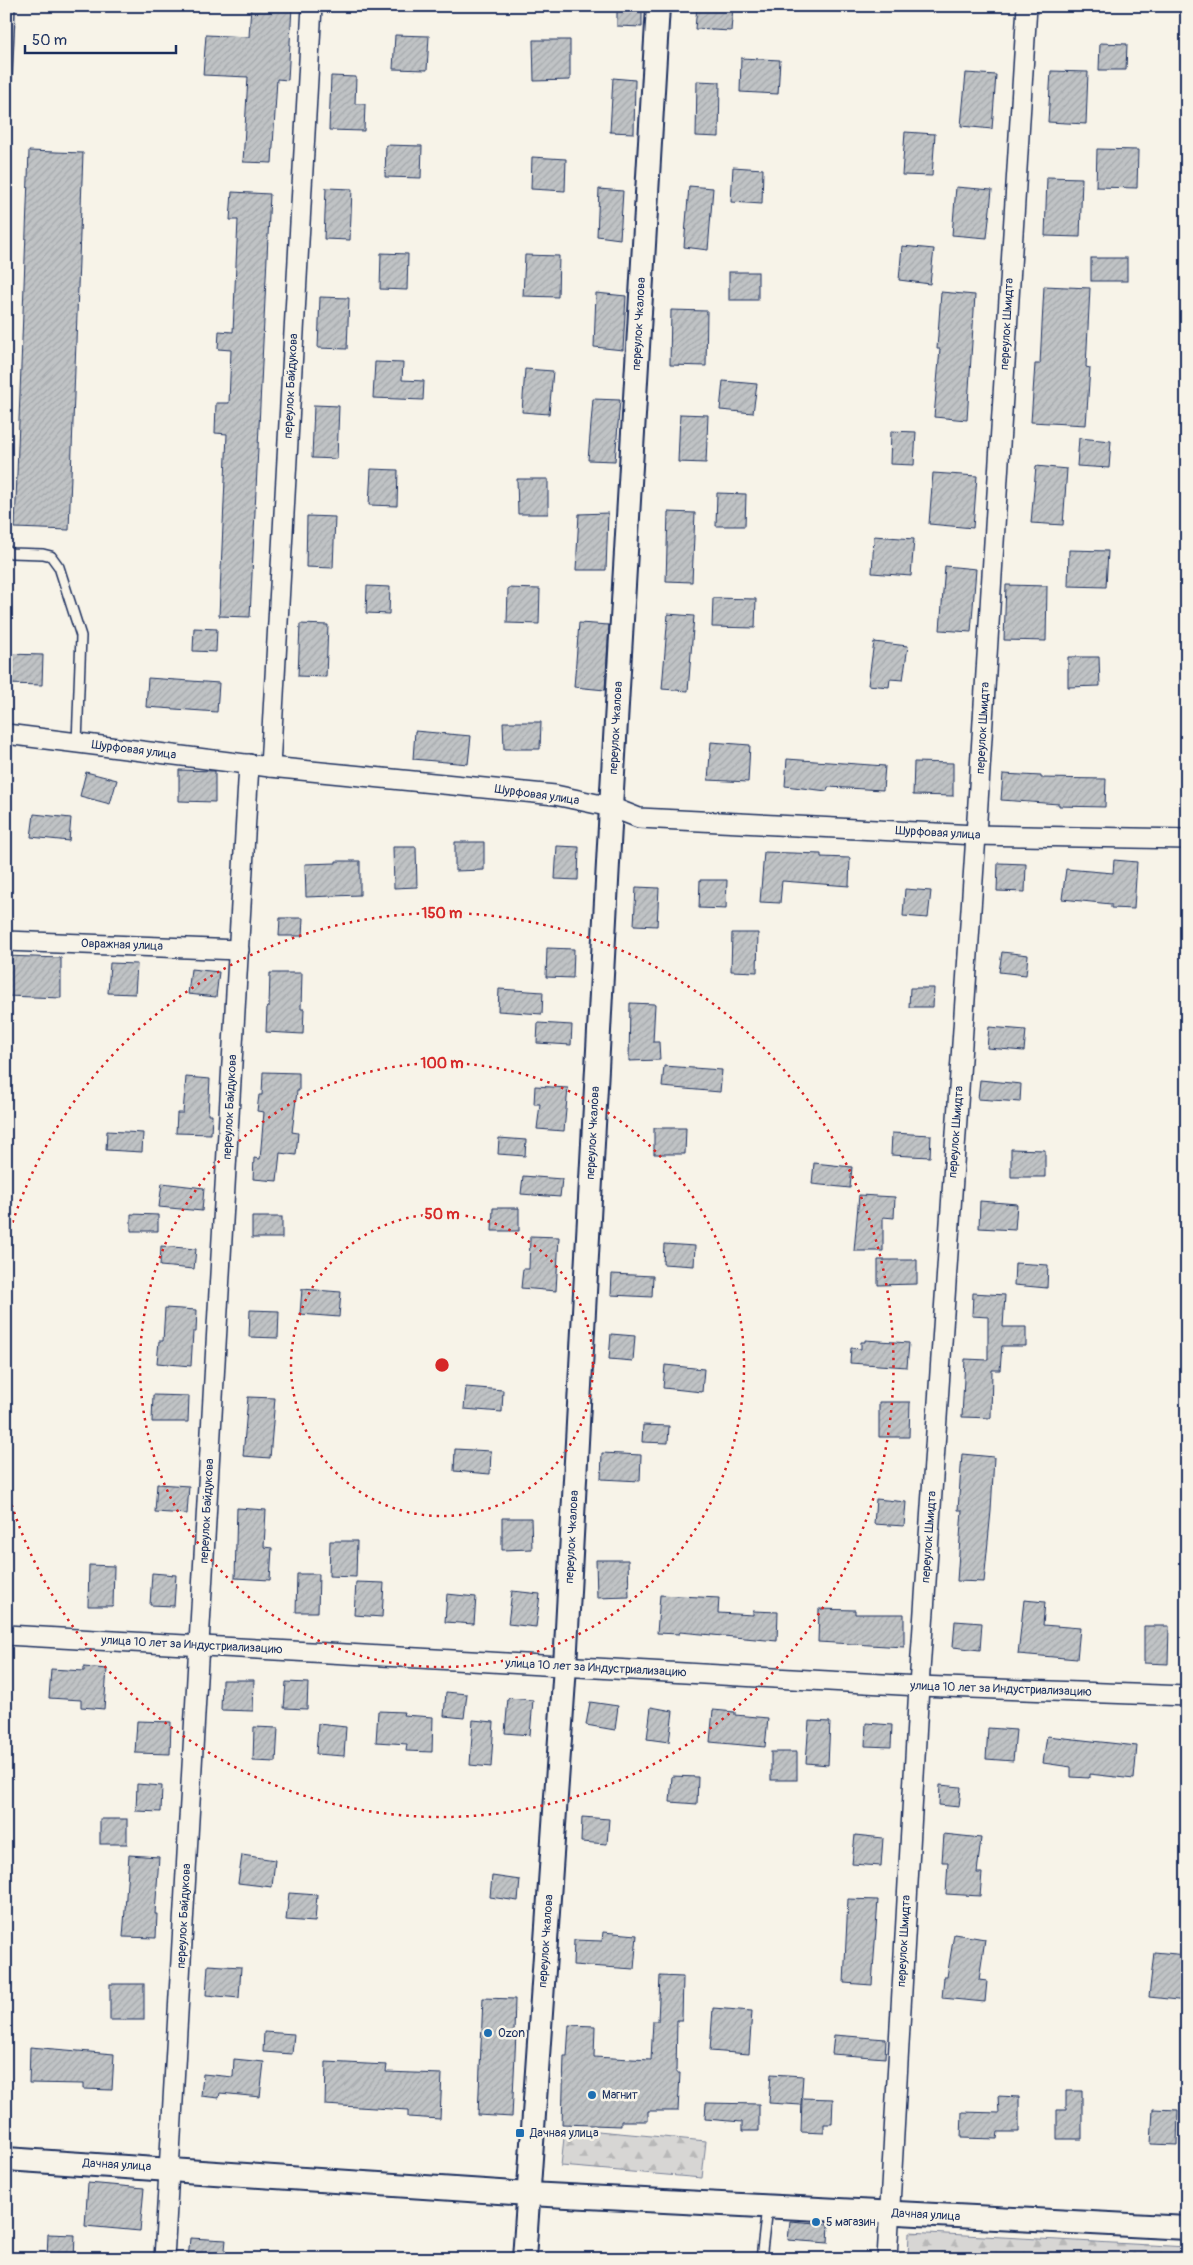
<svg xmlns="http://www.w3.org/2000/svg" width="1193" height="2265" font-family="Pangolin,sans-serif">
  <style>
    .forest { fill: url(#forest-firs); stroke: #798299 }
    .building { fill: url(#building-hatch); stroke: #1b2f5e }
    .lines { fill: none; stroke-linecap: round; stroke-linejoin: round }
    .service-casing { stroke: #1b2f5e; stroke-width: 12 }
    .minor-casing { stroke: #1b2f5e; stroke-width: 22 }
    .tertiary-casing { stroke: #1b2f5e; stroke-width: 26 }
    .service { stroke: #f7f3e8; stroke-width: 9 }
    .minor { stroke: #f7f3e8; stroke-width: 19 }
    .tertiary { stroke: #f7f3e8; stroke-width: 22 }
    .ring { fill: none; stroke: #d62828; stroke-width: 2.5; stroke-dasharray: 2.5 5 }
    .poi-dot { fill: #1f6fb2; stroke: #f7f3e8; stroke-width: 2 }
    .labels { text-anchor: middle; dominant-baseline: central; stroke-width: 5; stroke-linejoin: round; paint-order: stroke }
    .street-label { font-size: 12px; fill: #1b2f5e; stroke: #f7f3e8 }
    .poi-label { font-size: 12px; fill: #1b2f5e; stroke: #f7f3e8; text-anchor: start }
    .centre { fill: #d62828; stroke: #f7f3e8; stroke-width: 2.5 }
    .ring-label { font-size: 15px; text-anchor: middle; font-weight: bold; fill: #d62828; stroke: #f7f3e8; stroke-width: 5; stroke-linejoin: round; paint-order: stroke }
  </style>
  <defs>
    <pattern id="forest-firs" width="22" height="20" patternUnits="userSpaceOnUse" patternTransform="scale(1.25)"><rect width="22" height="20" fill="#d7d6d4"/><path d="M5 1l3.5 6h-7zM16 11l3.5 6h-7z" fill="#b8b8b8"/></pattern>
    <pattern id="building-hatch" width="6" height="6" patternUnits="userSpaceOnUse" patternTransform="scale(1.25)"><rect width="6" height="6" fill="#c0c3c5"/><path d="M-1 1l2-2M0 6l6-6M5 7l2-2" fill="none" stroke="#a4a8ac"/></pattern>
  </defs>
  <rect width="100%" height="100%" fill="#f7f3e8"/>
  <filter id="ink" filterUnits="userSpaceOnUse"><feTurbulence type="fractalNoise" baseFrequency=".02" numOctaves="2"/><feDisplacementMap in="SourceGraphic" scale="10" xChannelSelector="R" yChannelSelector="G"/><feConvolveMatrix kernelMatrix="1 2 1 2 8 2 1 2 1" color-interpolation-filters="sRGB"/></filter>
  <g filter="url(#ink)">
    <g class="forest">
      <path d="M565,2128l141,13 -4,37 -141,-12z"/>
      <path d="M909,2232l278,15v12h-279z"/>
    </g>
    <g class="building">
      <path d="M251,6h41l-4,74 -11,-1 -5,84 -29,-1 5,-85 -45,-2 3,-40 43,2z"/>
      <path d="M617,6h25v21l-25,-1z"/>
      <path d="M697,6h36l-2,25 -36,-2z"/>
      <path d="M395,35l34,1 -2,34 -34,-1z"/>
      <path d="M533,40h37v40l-36,1z"/>
      <path d="M1100,43l27,1 -1,26h-27z"/>
      <path d="M741,58l39,2 -2,34 -38,-2z"/>
      <path d="M1051,71l37,1 -2,52 -38,-2z"/>
      <path d="M966,73l30,2 -4,54 -31,-3z"/>
      <path d="M331,76l25,1 -1,27h10l-1,27 -35,-1z"/>
      <path d="M613,78l22,2 -1,53 -24,-1z"/>
      <path d="M697,81l23,1 -1,55 -23,-1z"/>
      <path d="M905,132l30,2 -3,42 -30,-1z"/>
      <path d="M386,145l36,1 -1,32 -36,-1z"/>
      <path d="M1097,149l41,1 -1,38 -41,-1z"/>
      <path d="M29,151l54,2 -14,377 -54,-2z"/>
      <path d="M532,157l34,2 -1,32 -34,-2z"/>
      <path d="M733,167l30,2 -1,35 -31,-2z"/>
      <path d="M1047,177l35,1 -2,59 -35,-1z"/>
      <path d="M689,186l24,2 -5,62 -24,-3z"/>
      <path d="M956,187l36,3 -5,48 -35,-3z"/>
      <path d="M326,188l26,1 -2,51 -26,-1z"/>
      <path d="M599,189l24,2 -3,48 -23,-3z"/>
      <path d="M232,192l38,2 -20,423 -31,-1 8,-182 -12,-1 1,-30h13l2,-53 -13,-1 1,-18 14,1 5,-112h-8z"/>
      <path d="M902,246l32,3 -4,35 -31,-4z"/>
      <path d="M381,253l27,1 -1,36 -27,-1z"/>
      <path d="M525,255l34,1 -1,41 -35,-1z"/>
      <rect x="1091" y="258" width="36" height="23"/>
      <rect x="729" y="272" width="29" height="28"/>
      <path d="M1044,286l46,2 -4,79 4,1 -4,57 -55,-3 4,-58h5z"/>
      <path d="M941,292l34,3 -8,125 -33,-3 6,-68h-3z"/>
      <path d="M596,293l30,3 -3,54 -29,-3z"/>
      <path d="M320,297l29,1 -2,51 -29,-1z"/>
      <path d="M671,310l36,1 -1,55 -36,-1z"/>
      <path d="M375,362l28,1 -1,17 22,1 -1,19 -50,-2z"/>
      <path d="M525,369l28,2 -4,43 -27,-2z"/>
      <path d="M723,381l34,3 -4,29 -33,-3z"/>
      <path d="M593,399l27,1 -5,61 -27,-1z"/>
      <path d="M314,405l25,1 -2,53 -25,-1z"/>
      <path d="M680,414l28,1 -2,48 -28,-1z"/>
      <path d="M891,431l25,1 -2,33 -24,-1z"/>
      <path d="M1079,438l32,3 -2,27 -32,-2z"/>
      <path d="M1036,466l31,3 -4,56 -32,-2z"/>
      <path d="M371,469l27,1 -1,36 -28,-1z"/>
      <path d="M933,473l44,3 -4,52 -44,-4z"/>
      <path d="M517,479h31v35h-30z"/>
      <path d="M717,493l29,1 -1,32h-29z"/>
      <path d="M668,512l27,1 -3,69 -26,-1z"/>
      <path d="M608,513l-2,57h-30l3,-56z"/>
      <path d="M307,516l28,1 -2,51 -27,-1z"/>
      <path d="M874,536l40,3 -3,37 -39,-3z"/>
      <path d="M1069,550l39,1 -2,36 -38,-1z"/>
      <path d="M945,566l31,3 -5,63 -31,-2z"/>
      <path d="M1006,585l41,1 -1,55 -42,-1z"/>
      <path d="M367,586l23,1 -1,27 -23,-1z"/>
      <path d="M508,588l32,1 -1,35 -32,-1z"/>
      <path d="M713,598l43,1 -1,29 -43,-1z"/>
      <path d="M668,614l26,2 -6,75 -26,-2z"/>
      <path d="M579,623l30,2 -4,65 -31,-3z"/>
      <path d="M300,624l28,1 -2,52 -28,-1z"/>
      <path d="M194,628l23,1 -1,23 -23,-1z"/>
      <path d="M874,642l34,4 -5,34 -13,-1 -1,8 -21,-2z"/>
      <path d="M8,654l35,1 -1,30 -35,-1z"/>
      <path d="M1068,657h31l1,29 -32,1z"/>
      <path d="M148,678l71,5 -2,29 -71,-5z"/>
      <path d="M503,722h38l-1,27h-36z"/>
      <path d="M415,731l56,5 -3,28 -55,-5z"/>
      <path d="M711,742l39,3 -2,37 -40,-2z"/>
      <path d="M787,759l98,7 -2,24 -55,-3 -1,4 -42,-5z"/>
      <path d="M914,762l39,1v33l-40,-1z"/>
      <path d="M179,770l36,1v31l-36,-1z"/>
      <path d="M86,772l31,8 -7,24 -30,-8z"/>
      <path d="M1003,774l38,2v2l65,1 -1,28 -46,-1v-2l-58,-4z"/>
      <path d="M34,814l37,4 -2,23 -38,-4z"/>
      <path d="M455,842h29v28l-29,1z"/>
      <path d="M557,846l22,1 -1,33 -23,-1z"/>
      <path d="M393,847h23l1,40 -23,1z"/>
      <path d="M764,852l57,2v3l29,1 -1,28 -67,-5 -2,22 -20,-1z"/>
      <path d="M1114,860l23,2 -3,47 -23,-1v-4l-49,-5 4,-30 47,4z"/>
      <path d="M336,861h24v34l-54,2 -1,-33 31,-1z"/>
      <path d="M998,863l28,1 -1,28 -28,-1z"/>
      <path d="M700,880h27l-1,29 -27,-1z"/>
      <path d="M636,887l23,1 -2,38 -23,-1z"/>
      <path d="M905,889l26,2 -3,27 -25,-2z"/>
      <path d="M280,918h23l-1,18h-23z"/>
      <path d="M732,933h26l-1,39 -26,-1z"/>
      <path d="M547,948l27,1 -1,29 -27,-1z"/>
      <path d="M1002,952l26,3 -2,20 -27,-3z"/>
      <path d="M6,956l55,2v40l-55,-2z"/>
      <path d="M110,963l27,1 -2,30 -27,-1z"/>
      <path d="M191,969l28,3 -3,25 -28,-3z"/>
      <path d="M270,973h32l-1,36h3l-1,25 -37,-2 1,-25h2z"/>
      <path d="M910,988h24l-1,19h-24z"/>
      <path d="M499,989l44,3 -1,22 -44,-3z"/>
      <path d="M630,1003l25,1 -2,38h6l1,18 -31,1z"/>
      <path d="M538,1023l34,2 -1,20 -34,-2z"/>
      <path d="M989,1027l37,3 -2,21 -37,-3z"/>
      <path d="M664,1066l58,4 -2,22 -58,-5z"/>
      <path d="M263,1072l36,1v18h-2l-5,41 6,1 -2,22 -16,-2 -3,28 -24,-2 1,-21 6,1 4,-47 -7,-1 2,-16h3z"/>
      <path d="M186,1077l24,2 -2,36h4l-1,19 -35,-1 1,-20h6z"/>
      <path d="M980,1080l41,4 -1,18 -42,-3z"/>
      <path d="M535,1086l33,2 -4,43 -27,-2 3,-25h-6z"/>
      <path d="M654,1128h32l-1,26h-31z"/>
      <path d="M107,1131l36,2 -1,19 -36,-2z"/>
      <path d="M892,1133l39,2 -1,22 -39,-2z"/>
      <path d="M499,1138l27,2 -1,16 -27,-2z"/>
      <path d="M1011,1149l34,1v27h-34z"/>
      <path d="M814,1163l38,4 -2,21 -38,-4z"/>
      <path d="M523,1176l39,3 -2,18 -39,-3z"/>
      <path d="M162,1183l42,5 -2,23 -43,-4z"/>
      <path d="M859,1195l36,2 -1,21 -11,-1v34h-29z"/>
      <path d="M980,1201l37,3 -2,26 -36,-2z"/>
      <path d="M493,1208h26v23h-27z"/>
      <path d="M131,1214l27,1v16h-27z"/>
      <rect x="252" y="1217" width="30" height="21"/>
      <path d="M530,1236l29,1 -3,54 -35,-3 2,-19h6z"/>
      <path d="M664,1244l31,2 -1,20 -31,-2z"/>
      <path d="M161,1246l35,3 -2,20 -34,-3z"/>
      <path d="M878,1260h39v24l-39,1z"/>
      <path d="M1015,1263l33,2 -1,23 -33,-3z"/>
      <path d="M612,1274l41,2 -1,21 -41,-2z"/>
      <path d="M302,1289l39,3 -2,25 -39,-3z"/>
      <path d="M973,1293l32,2 -2,32h23v19h-24l-2,24h-8l-1,48 -29,-1 3,-58 23,1v-43l-16,-1z"/>
      <path d="M165,1308l32,2 -1,22h-3l-2,34 -34,-3 2,-22h4z"/>
      <path d="M250,1310l29,1 -1,27 -29,-1z"/>
      <path d="M611,1334l24,2 -2,25 -24,-2z"/>
      <path d="M865,1340l44,3 -2,24 -57,-4 1,-15 10,1v-7h4z"/>
      <path d="M665,1365l39,4 -2,23 -39,-4z"/>
      <path d="M466,1387l37,3 -1,22 -38,-3z"/>
      <path d="M153,1395l36,1 -1,26h-36z"/>
      <path d="M248,1397l27,1 -5,60 -27,-2z"/>
      <path d="M879,1402h31l-1,35h-30z"/>
      <path d="M643,1425l26,1 -1,17 -26,-1z"/>
      <path d="M455,1449l36,2 -1,23 -36,-3z"/>
      <path d="M602,1453l39,2 -1,26 -39,-2z"/>
      <path d="M962,1454l32,3 -3,54 -7,71 -27,-1 5,-71h-4z"/>
      <path d="M157,1484l32,2 -2,28 -32,-2z"/>
      <path d="M876,1499l30,3 -2,24 -30,-2z"/>
      <path d="M237,1508l29,2 -2,37 8,1 -2,32 -35,-2z"/>
      <path d="M502,1518h29l1,31 -30,1z"/>
      <path d="M330,1541h27l-1,36 -27,-1z"/>
      <path d="M596,1560h32l1,37 -32,1z"/>
      <path d="M89,1565l25,1 -1,40h-25z"/>
      <path d="M152,1573l24,2 -2,31 -24,-1z"/>
      <path d="M297,1574h22l-1,38h-22z"/>
      <path d="M356,1582l28,1 -2,34 -28,-2z"/>
      <path d="M512,1591l28,3 -4,33 -28,-3z"/>
      <path d="M447,1594l29,3 -2,27 -29,-2z"/>
      <path d="M660,1595l59,3 -1,15 35,2v-4l25,1 -1,29 -97,-9 -1,2 -22,-1z"/>
      <path d="M1024,1600l21,2 -2,23 37,3 -3,31 -59,-5z"/>
      <path d="M819,1609l36,1v4h49v33l-86,-5z"/>
      <path d="M955,1621l27,2 -2,27 -27,-3z"/>
      <path d="M1144,1626h25l-1,38 -24,-1z"/>
      <path d="M84,1667l23,2 -3,40 -23,-2v-7l-32,-2 2,-29 33,2z"/>
      <path d="M222,1680h32l-1,31 -32,-1z"/>
      <path d="M286,1682l22,1 -1,26 -23,-1z"/>
      <path d="M446,1692l21,2 -3,24 -20,-2z"/>
      <path d="M508,1698l25,2 -3,35 -25,-2z"/>
      <path d="M590,1702l28,4 -3,24 -29,-5z"/>
      <path d="M651,1707l22,4 -4,31 -22,-3z"/>
      <path d="M713,1710l22,2v3l33,3 -3,29 -55,-5z"/>
      <path d="M378,1711l26,1 -1,3 30,2 -1,35 -26,-1 1,-7 -31,-2z"/>
      <path d="M473,1720l21,2 -3,45 -21,-2z"/>
      <path d="M137,1721l34,1 -1,32 -35,-1z"/>
      <path d="M809,1721l21,1 -2,43 -22,-2z"/>
      <path d="M866,1723l26,2 -1,22 -26,-1z"/>
      <path d="M318,1724l28,3 -2,29 -28,-2z"/>
      <path d="M254,1727l24,1 -2,34 -23,-1z"/>
      <path d="M988,1728l28,2 -3,31 -27,-2z"/>
      <path d="M1047,1736l90,10 -3,33 -45,-5v4l-18,-1v-10l-28,-4z"/>
      <rect x="771" y="1752" width="26" height="28"/>
      <path d="M672,1776l26,1 -1,27 -27,-2z"/>
      <path d="M137,1784l25,2 -1,26 -25,-1z"/>
      <path d="M940,1785l21,2 -2,20 -20,-2z"/>
      <path d="M582,1817l27,2 -2,25 -26,-2z"/>
      <rect x="100" y="1819" width="27" height="25"/>
      <path d="M944,1834l37,4 -4,35h5l-2,23 -34,-2 2,-32h-6z"/>
      <path d="M855,1835l28,3 -2,28 -29,-2z"/>
      <path d="M129,1855l30,2 -4,57h2l-1,24 -33,-1z"/>
      <path d="M242,1855l33,5 -3,27 -34,-4z"/>
      <path d="M492,1876l28,4 -2,21 -28,-4z"/>
      <path d="M289,1893l28,2 -2,27 -29,-2z"/>
      <path d="M848,1899l30,1 -6,85 -28,-2z"/>
      <path d="M603,1932l34,3 -3,34 -61,-4 1,-25 28,1z"/>
      <path d="M954,1934l31,5 -6,41 8,1 -2,21 -43,-4 2,-21h3z"/>
      <path d="M1154,1952l33,3v46l-38,-4z"/>
      <path d="M208,1965l33,2 -2,31 -33,-3z"/>
      <path d="M660,1976l23,1 -1,43h-5l-1,53h4l-2,38h-30v10h-27v5l-59,-2 2,-68h3l2,-31 26,1 -1,31 57,3 2,-39h5z"/>
      <rect x="110" y="1984" width="34" height="36"/>
      <path d="M483,1998l32,1 -1,34h2l-4,84 -34,-2z"/>
      <path d="M713,2008l39,3 -3,43 -39,-3z"/>
      <path d="M264,2032l30,2 -2,20 -29,-2z"/>
      <path d="M834,2035l52,4 -1,19 -53,-4z"/>
      <path d="M30,2047l84,7 -2,36 -29,-1v-5l-54,-1z"/>
      <path d="M234,2059l30,3 -4,35 -40,-4 -1,5 -18,-2 2,-22 30,3z"/>
      <path d="M326,2062l61,3 -1,7 56,2 -2,45 -32,-2v-7l-83,-5z"/>
      <path d="M771,2074l32,2 -2,29 -32,-2z"/>
      <path d="M1066,2091h16v48h-25v-29h9z"/>
      <path d="M998,2096l21,1v35h-21l-1,7 -36,-1 1,-26 37,1z"/>
      <path d="M802,2098l31,1 -1,25h-8v9l-23,-1z"/>
      <path d="M706,2103l53,1v27h-17v-9l-37,-3z"/>
      <path d="M1153,2109l25,1 -1,35 -26,-1z"/>
      <path d="M88,2183l56,5 -4,43 -55,-5z"/>
      <path d="M790,2221l39,3 -1,19 -40,-3z"/>
      <path d="M48,2234l27,1 -1,24h-27z"/>
      <path d="M190,2238l36,2 -2,19h-36z"/>
    </g>
    <g class="lines">
      <defs>
        <g id="service">
          <path d="M6,97l4,-91"/>
          <path d="M6,550l5,3 32,1 8,2 8,11 22,69 -4,107"/>
          <path d="M761,2259l6,-52"/>
        </g>
        <g id="minor">
          <path d="M6,734l264,33 285,28 56,12 28,11 337,17 211,4"/>
          <path d="M270,767l42,-761"/>
          <path d="M6,941l233,9"/>
          <path d="M6,1635l913,51 268,10"/>
          <path d="M164,2259l85,-1495"/>
          <path d="M887,2259l32,-573 57,-851 51,-829"/>
        </g>
        <g id="tertiary">
          <path d="M6,2159l523,35 658,34"/>
          <path d="M524,2259l41,-593 46,-859 47,-801"/>
        </g>
      </defs>
      <use href="#service" class="service-casing"/>
      <use href="#minor" class="minor-casing"/>
      <use href="#tertiary" class="tertiary-casing"/>
      <use href="#service" class="service"/>
      <use href="#minor" class="minor"/>
      <use href="#tertiary" class="tertiary"/>
    </g>
  </g>
  <g class="ring">
    <circle cx="442" cy="1365" r="151"/>
    <circle cx="442" cy="1365" r="302"/>
    <path d="M6 1244A452 452 0 1 1 6 1486"/>
  </g>
  <g class="poi-dot">
    <circle cx="488" cy="2033" r="5"/>
    <circle cx="592" cy="2095" r="5"/>
    <rect x="515" y="2128" width="10" height="10" rx="2.5"/>
    <circle cx="816" cy="2222" r="5"/>
  </g>
  <g class="labels">
    <g class="street-label">
      <text transform="translate(639 324) rotate(-87)">переулок Чкалова</text>
      <text transform="translate(1007 324) rotate(-87)">переулок Шмидта</text>
      <text transform="translate(291 386) rotate(-87)">переулок Байдукова</text>
      <text transform="translate(616 728) rotate(-87)">переулок Чкалова</text>
      <text transform="translate(983 728) rotate(-87)">переулок Шмидта</text>
      <text transform="translate(134 750) rotate(7)">Шурфовая улица</text>
      <text transform="translate(537 795) rotate(8)">Шурфовая улица</text>
      <text transform="translate(938 833) rotate(3)">Шурфовая улица</text>
      <text transform="translate(122 945) rotate(2)">Овражная улица</text>
      <text transform="translate(230 1107) rotate(-87)">переулок Байдукова</text>
      <text transform="translate(956 1132) rotate(-86)">переулок Шмидта</text>
      <text transform="translate(593 1133) rotate(-87)">переулок Чкалова</text>
      <text transform="translate(207 1511) rotate(-87)">переулок Байдукова</text>
      <text transform="translate(572 1537) rotate(-87)">переулок Чкалова</text>
      <text transform="translate(929 1537) rotate(-86)">переулок Шмидта</text>
      <text transform="translate(192 1645) rotate(3)">улица 10 лет за Индустриализацию</text>
      <text transform="translate(596 1668) rotate(3)">улица 10 лет за Индустриализацию</text>
      <text transform="translate(1001 1689) rotate(2)">улица 10 лет за Индустриализацию</text>
      <text transform="translate(184 1916) rotate(-87)">переулок Байдукова</text>
      <text transform="translate(546 1941) rotate(-86)">переулок Чкалова</text>
      <text transform="translate(904 1941) rotate(-87)">переулок Шмидта</text>
      <text transform="translate(117 2165) rotate(3)">Дачная улица</text>
      <text transform="translate(926 2215) rotate(3)">Дачная улица</text>
    </g>
    <g class="poi-label">
      <text x="498" y="2033">Ozon</text>
      <text x="602" y="2095">Магнит</text>
      <text x="530" y="2133">Дачная улица</text>
      <text x="826" y="2222">5 магазин</text>
    </g>
  </g>
  <circle cx="442" cy="1365" r="8" class="centre"/>
  <g class="ring-label">
    <text x="442" y="918">150 m</text>
    <text x="442" y="1068">100 m</text>
    <text x="442" y="1219">50 m</text>
  </g>
  <rect width="1193" height="2265" fill="none" stroke="#f7f3e8" stroke-width="25"/>
  <rect x="12" y="12" width="1168" height="2240" fill="none" stroke="#1b2f5e" stroke-width="2" filter="url(#ink)"/>
  <path d="M25 45v8h151v-8" fill="none" stroke="#1b2f5e" stroke-width="2.5"/>
  <text x="32" y="45" font-size="15" fill="#1b2f5e" stroke="#f7f3e8" stroke-width="4" paint-order="stroke">50 m</text>
</svg>
